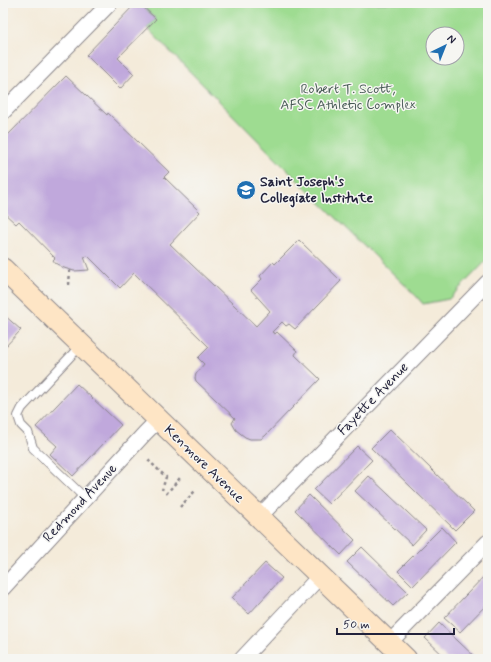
<svg xmlns="http://www.w3.org/2000/svg" width="491" height="662" font-family="Mynerve,sans-serif">
  <style>
    .green { fill: #9edc91; stroke: #607f66; fill-rule: evenodd }
    .building { fill: #c0a8dc }
    .lines { fill: none; stroke-linecap: round; stroke-linejoin: round }
    .service-casing { stroke: #8b868a; stroke-width: 10 }
    .minor-casing { stroke: #8b868a; stroke-width: 17 }
    .secondary-casing { stroke: #8b868a; stroke-width: 23 }
    .path { stroke: #8b868a; stroke-width: 2.5; stroke-dasharray: 3 3; stroke-linecap: butt }
    .service { stroke: #fff; stroke-width: 8 }
    .minor { stroke: #fff; stroke-width: 15 }
    .secondary { stroke: #fee5c5; stroke-width: 21 }
    .labels { text-anchor: middle; dominant-baseline: central; stroke-width: 3; stroke-linejoin: round; paint-order: stroke }
    .park-label { font-size: 14px; fill: #475a55; stroke: #f6f6f2 }
    .poi-label { font-size: 14px; font-weight: bold; fill: #22223b; stroke: #f6f6f2; text-anchor: start }
    .street-label { font-size: 14px; fill: #22223b; stroke: #f6f6f2 }
  </style>
  <rect width="100%" height="100%" fill="#f6f6f2"/>
  <filter id="ink" filterUnits="userSpaceOnUse"><feTurbulence type="fractalNoise" baseFrequency=".025" numOctaves="2"/><feDisplacementMap in="SourceGraphic" scale="8" xChannelSelector="R" yChannelSelector="G"/><feConvolveMatrix kernelMatrix="1 2 1 2 8 2 1 2 1" color-interpolation-filters="sRGB"/></filter>
  <filter id="wash" filterUnits="userSpaceOnUse"><feTurbulence type="fractalNoise" baseFrequency=".012" numOctaves="4" result="noise"/><feDisplacementMap in="SourceGraphic" scale="16" xChannelSelector="R" yChannelSelector="G"/><feGaussianBlur stdDeviation="0.9" result="paint"/><feColorMatrix in="noise" values="0 0 0 0 0 0 0 0 0 0 0 0 0 0 0 0 0 1.4 0 .05"/><feComposite in="paint" operator="in"/></filter>
  <g filter="url(#wash)">
    <rect width="100%" height="100%" fill="#f4ebda"/>
    <path class="green" d="M139,3h349v256l-39,40 -26,5 -6,-7 -133,-130 -137,-139 9,-9zM433,34h24v24h-24z"/>
    <g id="blocks">
      <g class="building">
        <path d="M136,3h3l17,16 -38,39 16,16 -14,15 -34,-34z"/>
        <path d="M66,76l41,39 1,-2 61,59 -5,5 36,35 -30,32 86,82 14,-15 -19,-21 11,-11 -2,-3 13,-14 2,2 24,-24 42,41 -46,48 -6,-5 -3,2 -4,-4 -10,10 3,2 2,-2 20,19 -2,4 25,24 -55,57 -4,3h-11l-5,-2 -9,-7 -4,-7 3,-5 -39,-37 -1,-3 1,-4 8,-10 -6,-6 11,-11 -75,-74 -14,15 -32,-32 -4,1 5,13 -15,1 -10,-3 -9,-5 -2,-3 2,-2 -36,-37 -3,3 -13,-12v-66l5,-5 -3,-3z"/>
        <path d="M3,314l18,16 -18,19z"/>
        <path d="M77,384l44,41 -48,51 -23,-22 7,-8 -21,-19z"/>
        <path d="M390,429l84,82 -19,19 -84,-82z"/>
        <path d="M357,446l15,14 -43,44 -15,-14z"/>
        <path d="M369,476l57,54 -14,15 -57,-54z"/>
        <path d="M309,495l46,45 -14,15 -46,-45z"/>
        <path d="M442,527l14,15 -43,44 -15,-15z"/>
        <path d="M362,547l46,45 -15,14 -46,-44z"/>
        <path d="M265,563l17,15 -33,36 -17,-16z"/>
        <path d="M487,573l1,2v28l-28,29 -16,-14z"/>
        <path d="M439,623l38,36h-30l-22,-21z"/>
      </g>
    </g>
  </g>
  <g filter="url(#ink)">
    <use href="#blocks" fill-opacity="0" stroke="#8b868a" stroke-width="1"/>
    <g class="lines">
      <defs>
        <path id="service" d="M81,345l-59,63 -4,8 3,9 7,7 5,16 52,50"/>
        <g id="minor">
          <path d="M3,112l107,-109"/>
          <path d="M259,517l229,-235"/>
          <path d="M3,588l142,-155 13,-13"/>
          <path d="M389,643l99,-101"/>
          <path d="M242,659l78,-83"/>
        </g>
        <path id="secondary" d="M3,269l403,390"/>
      </defs>
      <use href="#service" class="service-casing"/>
      <use href="#minor" class="minor-casing"/>
      <use href="#secondary" class="secondary-casing"/>
      <g class="path">
        <path d="M69,285l1,-15"/>
        <path d="M148,460l18,17 -4,13"/>
        <path d="M166,494l14,-16"/>
        <path d="M180,507l15,-16"/>
      </g>
      <use href="#service" class="service"/>
      <use href="#minor" class="minor"/>
      <use href="#secondary" class="secondary"/>
    </g>
  </g>
  <defs>
    <symbol id="school-disc" viewBox="-11 -11 22 22"><circle r="9.5" fill="#1f6fb2" stroke="#f6f6f2"/><path d="M0-5L7-2L0 1L-7-2ZM-4 1L0 2.5L4 1V4Q0 6-4 4Z" fill="#fff"/></symbol>
  </defs>
  <g fill-rule="evenodd">
    <use href="#school-disc" x="235" y="179" width="22" height="22"/>
  </g>
  <g class="labels">
    <g class="park-label">
      <text x="348" y="89">Robert T. Scott,<tspan x="348" dy="16">AFSC Athletic Complex</tspan></text>
    </g>
    <g class="poi-label">
      <text x="260" y="182">Saint Joseph's<tspan x="260" dy="16">Collegiate Institute</tspan></text>
    </g>
    <g class="street-label">
      <text transform="translate(373 399) rotate(-46)">Fayette Avenue</text>
      <text transform="translate(204 464) rotate(44)">Kenmore Avenue</text>
      <text transform="translate(80 503) rotate(-47)">Redmond Avenue</text>
    </g>
  </g>
  <rect width="491" height="662" fill="none" stroke="#f6f6f2" stroke-width="16"/>
  <g transform="translate(445 46) rotate(43)"><circle r="19" fill="#f6f6f2" stroke="#a1a1a9"/>
  <path d="M0-3L7 15L0 10L-7 15Z" fill="#1f6fb2"/>
  <text y="-6" font-size="11" font-weight="bold" text-anchor="middle" fill="#22223b">N</text>
  </g>
  <path d="M337 628v6h117v-6" fill="none" stroke="#22223b" stroke-width="2"/>
  <text x="343" y="628" font-size="12" fill="#22223b" stroke="#f6f6f2" stroke-width="3" paint-order="stroke">50 m</text>
</svg>
